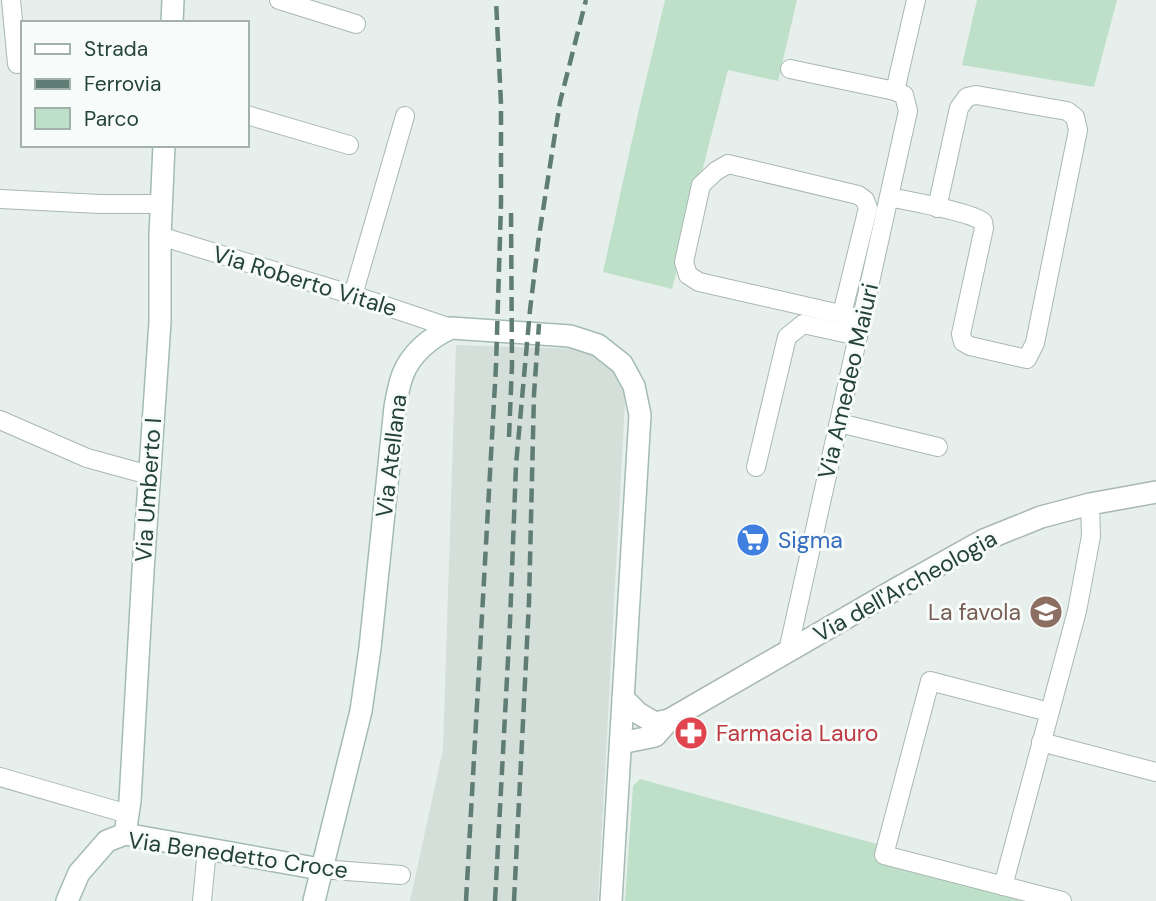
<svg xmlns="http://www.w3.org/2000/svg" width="1156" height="901" font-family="'DM Sans',sans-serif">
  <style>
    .built { fill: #d4dfda }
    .green { fill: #bfe0c8 }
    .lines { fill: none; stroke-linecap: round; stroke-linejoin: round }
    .minor-casing { stroke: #a8b8b2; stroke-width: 20 }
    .tertiary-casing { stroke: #a8b8b2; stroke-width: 24 }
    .secondary-casing { stroke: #a4bbb3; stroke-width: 24 }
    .minor { stroke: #fff; stroke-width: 18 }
    .tertiary { stroke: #fff; stroke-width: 21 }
    .secondary { stroke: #fff; stroke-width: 21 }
    .rail { stroke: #5f7d75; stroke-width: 4.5; stroke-dasharray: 14 7; stroke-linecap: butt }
    .labels { text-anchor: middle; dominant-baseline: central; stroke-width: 6; stroke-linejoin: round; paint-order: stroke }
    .street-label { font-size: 23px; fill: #24423a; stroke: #f7fbf9 }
    .shop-label { font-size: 23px; fill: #366cbe; stroke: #f7fbf9; text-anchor: start }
    .education-label { font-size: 23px; fill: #785e54; stroke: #f7fbf9; text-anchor: end }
    .health-label { font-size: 23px; fill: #be3a42; stroke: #f7fbf9; text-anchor: start }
  </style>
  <rect width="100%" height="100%" fill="#e6efeb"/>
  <path class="built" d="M456,345l121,4 18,4 20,16 8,17 2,16 -27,499h-188l33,-152z"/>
  <g class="green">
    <path d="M665,0h132l-19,81 -50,-11 -56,219 -69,-17 36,-163z"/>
    <path d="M977,0h140l-23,87 -132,-22z"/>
    <path d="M640,779l237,65 -3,15 163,42h-412l8,-115z"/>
  </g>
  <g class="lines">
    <defs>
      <g id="minor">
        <path d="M11,0l6,64"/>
        <path d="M279,0l77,24"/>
        <path d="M895,91l21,-91"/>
        <path d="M247,115l102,30"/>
        <path d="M889,197c19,4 83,15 94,25l1,6 -23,106 2,8 7,4 57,13 8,-16 43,-213 -3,-13 -8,-6 -91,-16 -9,2 -8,11 -22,100"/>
        <path d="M0,199l100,5h61"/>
        <path d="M160,236l193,59 98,33"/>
        <path d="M353,295l52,-179"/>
        <path d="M842,314l26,-106 -3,-8 -7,-5 -130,-31 -12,7 -15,14 -17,77 4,13 11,7 163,37"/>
        <path d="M0,420l87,38 62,17"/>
        <path d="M839,423l99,24"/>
        <path d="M756,467l31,-130 16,-13 55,12"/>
        <path d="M788,651l120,-540 -4,-16 -9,-4 -105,-22"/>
        <path d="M1049,712l-119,-31 -46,174 178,46"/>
        <path d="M1041,742l115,30"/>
        <path d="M0,777l128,37"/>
        <path d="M320,869l81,6"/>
        <path d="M1003,886l74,-275 14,-75 -1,-32"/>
        <path d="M202,901l5,-52"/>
      </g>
      <g id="tertiary">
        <path d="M623,698l15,15 17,10 14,-3"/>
        <path d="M621,743l34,-7 14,-16 227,-131 88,-49 57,-23 49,-13 66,-12"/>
      </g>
      <g id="secondary">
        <path d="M172,23l1,-23"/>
        <path d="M125,834l5,-33 13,-230 17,-249v-86l4,-91"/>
        <path d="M67,901l12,-28 28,-32 18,-7 195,35"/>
        <path d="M314,901l47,-190 9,-63 25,-241c2,-11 4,-23 8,-33 9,-22 27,-36 48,-46l119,8 28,9 24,19 12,22 6,29 -29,486"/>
      </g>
    </defs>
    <use href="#minor" class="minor-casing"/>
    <use href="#tertiary" class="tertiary-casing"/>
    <use href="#secondary" class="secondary-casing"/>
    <use href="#minor" class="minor"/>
    <use href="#tertiary" class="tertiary"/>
    <use href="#secondary" class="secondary"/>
    <g class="rail">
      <path d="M509,437l3,-72 -1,-155"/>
      <path d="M466,901l30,-535 5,-162v-100l-5,-104"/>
      <path d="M495,901l15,-279 6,-157 14,-155 9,-74 21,-134 26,-102"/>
      <path d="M514,901l15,-299 5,-208 5,-70"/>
    </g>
  </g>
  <defs>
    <symbol id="supermarket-disc" viewBox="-11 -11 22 22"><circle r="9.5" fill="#3f7fe0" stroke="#f7fbf9"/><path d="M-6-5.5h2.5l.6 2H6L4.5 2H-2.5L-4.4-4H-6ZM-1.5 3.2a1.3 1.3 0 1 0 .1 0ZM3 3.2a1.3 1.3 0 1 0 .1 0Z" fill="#fff"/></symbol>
    <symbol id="school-disc" viewBox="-11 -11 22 22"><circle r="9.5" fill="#8d6e63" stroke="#f7fbf9"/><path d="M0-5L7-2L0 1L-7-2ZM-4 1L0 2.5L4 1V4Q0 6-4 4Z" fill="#fff"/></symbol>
    <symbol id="pharmacy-disc" viewBox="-11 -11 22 22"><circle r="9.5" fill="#e0444e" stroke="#f7fbf9"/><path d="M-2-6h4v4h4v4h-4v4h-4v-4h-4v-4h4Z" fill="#fff"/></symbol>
  </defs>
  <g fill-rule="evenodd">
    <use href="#supermarket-disc" x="734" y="521" width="38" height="38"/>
    <use href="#school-disc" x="1027" y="593" width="38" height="38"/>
    <use href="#pharmacy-disc" x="672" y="714" width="38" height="38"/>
  </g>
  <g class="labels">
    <g class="street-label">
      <text transform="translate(305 281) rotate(17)">Via Roberto Vitale</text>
      <text transform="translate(848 381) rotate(-77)">Via Amedeo Maiuri</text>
      <text transform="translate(391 456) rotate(-83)">Via Atellana</text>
      <text transform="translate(148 490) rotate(-86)">Via Umberto I</text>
      <text transform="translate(905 586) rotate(-29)">Via dell'Archeologia</text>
      <text transform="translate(238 855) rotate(8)">Via Benedetto Croce</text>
    </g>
    <g class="shop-label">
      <text x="778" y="540">Sigma</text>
    </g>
    <g class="education-label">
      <text x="1021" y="612">La favola</text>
    </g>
    <g class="health-label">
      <text x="716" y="733">Farmacia Lauro</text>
    </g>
  </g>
  <rect x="21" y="21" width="228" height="126" fill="#f7fbf9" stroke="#a3b1ad" stroke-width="2"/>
  <rect x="35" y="44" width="35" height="10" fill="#ffffff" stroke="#a3b1ad" stroke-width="2"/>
  <text x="84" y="56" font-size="21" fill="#24423a">Strada</text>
  <rect x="35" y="79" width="35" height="10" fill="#5f7d75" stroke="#a3b1ad" stroke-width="2"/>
  <text x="84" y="91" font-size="21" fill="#24423a">Ferrovia</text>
  <rect x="35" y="108" width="35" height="21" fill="#bfe0c8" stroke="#a3b1ad" stroke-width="2"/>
  <text x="84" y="126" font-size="21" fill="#24423a">Parco</text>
</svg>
